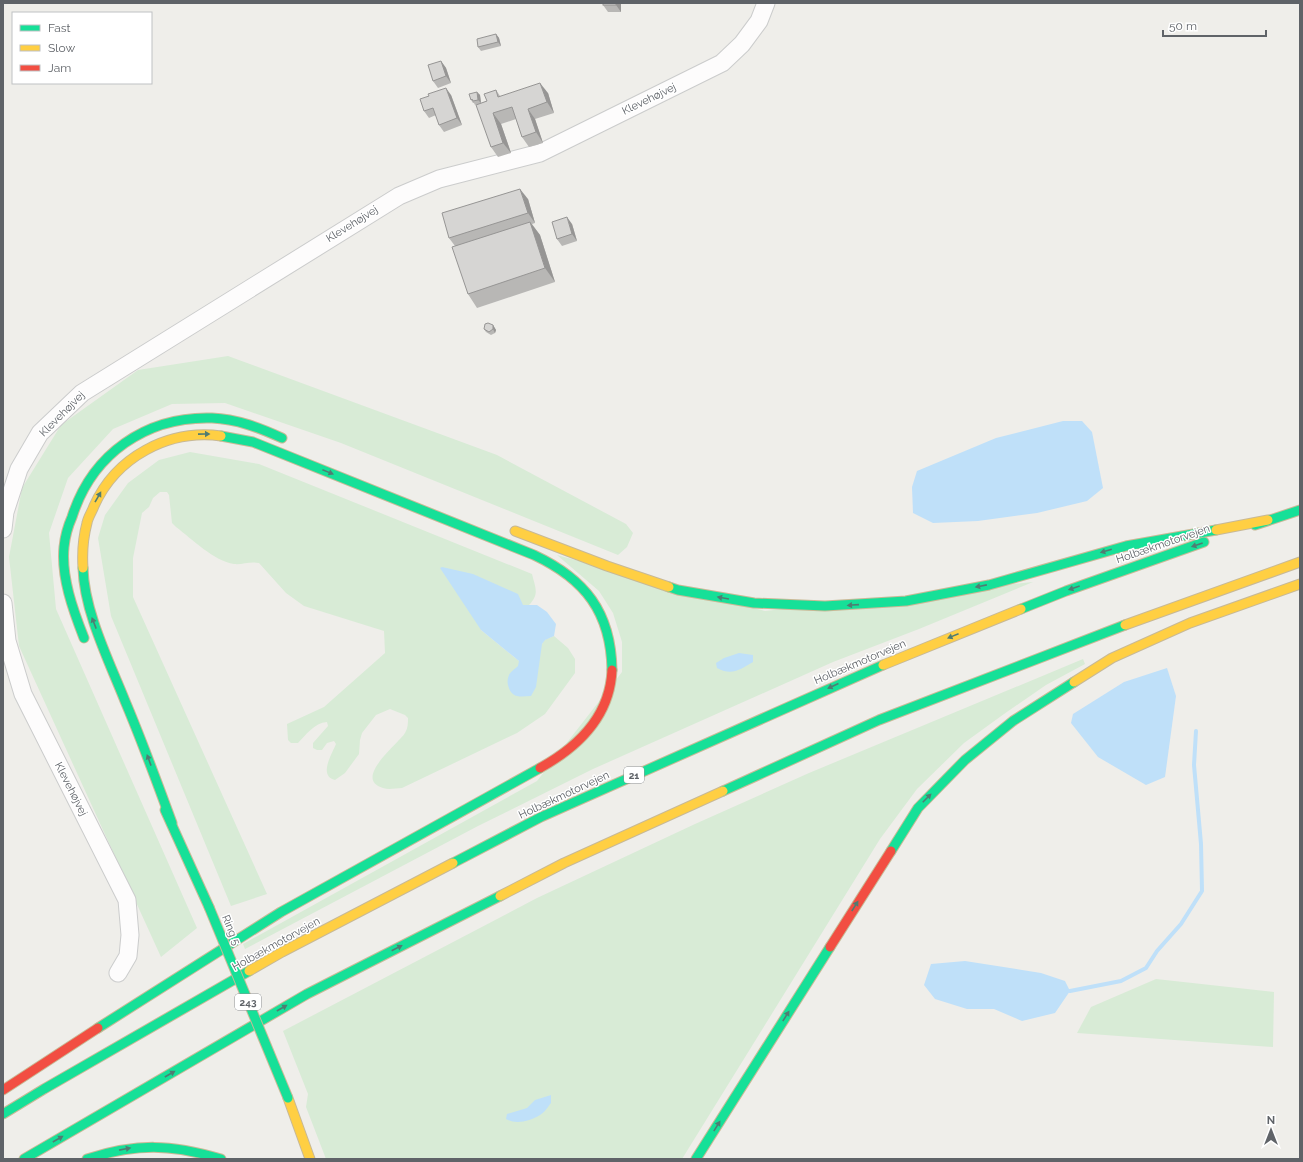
<svg xmlns="http://www.w3.org/2000/svg" width="1303" height="1162" font-family="Raleway,sans-serif">
  <style>
    .green { fill: #d8ebd6 }
    .water { fill: #bfe0f9 }
    .lines { fill: none; stroke-linecap: round; stroke-linejoin: round }
    .stream { stroke: #bfe0f9; stroke-width: 4 }
    .street-casing { stroke: #cbcccc; stroke-width: 19 }
    .fast-casing { stroke: #c8b996; stroke-width: 11 }
    .slow-casing { stroke: #c8b996; stroke-width: 11 }
    .jam-casing { stroke: #c8b996; stroke-width: 11 }
    .street { stroke: #fdfcfc; stroke-width: 17 }
    .fast { stroke: #16e098; stroke-width: 9 }
    .slow { stroke: #ffcf43; stroke-width: 9 }
    .jam { stroke: #f24e42; stroke-width: 9 }
    .fast-bridge-casing { stroke: #c8b996; stroke-width: 11; stroke-linecap: butt }
    .fast-bridge { stroke: #16e098; stroke-width: 9 }
    .wall { fill: #b8b7b5 }
    .shaded-wall { fill: #969594 }
    .building { fill: #d6d5d3; stroke: #969594 }
    .oneway { fill: #507c72 }
    .labels { text-anchor: middle; dominant-baseline: central; stroke-width: 3; stroke-linejoin: round; paint-order: stroke }
    .shield { fill: #fff; stroke: #8f9295; stroke-width: 1 }
    .shield-label { font-size: 10px; font-weight: bold; fill: #5f6368 }
    .street-label { font-size: 11px; fill: #5f6368; stroke: #fff }
  </style>
  <rect width="100%" height="100%" fill="#efeeea"/>
  <g class="green">
    <path d="M228,356l269,99 129,69 7,9 -6,14 -9,8 -277,-112 -116,-40 -53,1 -59,25 -45,49 -19,55 7,76 141,319 -36,29 -142,-311 -10,-89 13,-69 39,-63 77,-55z"/>
    <path d="M190,452l69,12 273,110c3,13 8,20 -3,31h-6l-42,25 38,31v5l-9,8 32,-30 2,-4 10,-4 14,12 7,11v14l-30,41 -28,19 -115,55c-6,0 -13,2 -19,0 -31,-9 16,-45 22,-55 3,-5 3,-10 3,-15l-3,-3 -15,-6 -14,6 -14,18 -2,7 -1,14 -14,19 -10,7c-17,-4 -3,-26 1,-36l-2,-3 -7,2 -5,7h-5l-4,-2v-5l15,-17 -1,-4c-13,1 -21,13 -29,21h-7l-3,-3 -1,-16 37,-17 61,-54 -1,-22 -80,-25 -18,-13 -27,-30c-9,-2 -17,2 -25,1 -20,-3 -42,-25 -58,-37l-4,-4 -3,-28 -2,-3h-7l-7,6 -4,9 -7,6 -9,45v39l134,297 -36,12 -120,-290 -13,-78 7,-23 23,-32 31,-23z"/>
    <path d="M557,555l208,56 268,-29 -114,47 -86,33 -240,107 -115,57 -233,123 -2,-5 294,-163 85,-109v-30l-9,-29 -14,-22z"/>
    <path d="M1083,659l2,5 -39,21 -42,29 -40,29 -47,46 -37,50 -198,320h-356l-20,-52 2,-13 -25,-63 254,-133 158,-74 114,-51z"/>
    <path d="M1156,979l118,13 -1,55 -196,-14 14,-26z"/>
  </g>
  <g class="water">
    <path d="M1063,421h19l10,11 11,56 -16,13 -50,12 -59,8 -45,2 -20,-10 -1,-26 5,-16 79,-33z"/>
    <path d="M442,567l31,7 45,20 5,11h14l10,7 9,12 -2,12 -9,4 -3,4 -6,43 -5,9c-12,1 -20,2 -23,-11 -1,-4 0,-7 1,-10 2,-4 7,-7 9,-9l1,-5 -38,-31 -41,-62z"/>
    <path d="M739,653l14,2v7c-14,8 -21,14 -36,6l-1,-5 8,-5z"/>
    <path d="M1167,668l9,28 -11,81 -19,8 -48,-28 -27,-34 2,-9 51,-32z"/>
    <path d="M965,961l76,12 24,8 5,10 -15,22 -33,8 -28,-12h-27l-32,-10 -11,-14 7,-21z"/>
    <path d="M551,1095v8c-3,4 -7,10 -11,12 -10,6 -24,10 -34,4l1,-5 20,-6 8,-8z"/>
  </g>
  <g class="lines">
    <path class="stream" d="M1070,991l51,-10 25,-13 11,-17 24,-27 21,-33 -1,-47 -7,-79 2,-34"/>
    <defs>
      <g id="street">
        <path d="M3,529l2,-17 14,-43 21,-36 42,-40 317,-197 40,-17 101,-26 182,-90 20,-19 17,-23 7,-18"/>
        <path d="M3,603l4,38 16,53 104,206 3,35 -2,21 -10,17"/>
      </g>
      <g id="fast">
        <path d="M221,436l32,6 281,113c51,24 77,57 78,115"/>
        <path d="M1255,525l45,-15"/>
        <path d="M83,568c1,43 26,93 42,133 17,40 32,81 47,122"/>
        <path d="M669,587l9,3 76,13 71,3 81,-5 83,-16 137,-39 90,-16"/>
        <path d="M1021,609l45,-18 138,-49"/>
        <path d="M84,638c-11,-28 -23,-61 -20,-91 1,-10 4,-21 8,-30 20,-63 74,-101 140,-99 25,1 48,10 70,20"/>
        <path d="M723,791l156,-71 246,-95"/>
        <path d="M165,810l44,97"/>
        <path d="M891,851l27,-43 47,-48 48,-39 61,-39"/>
        <path d="M453,863l88,-46 342,-152"/>
        <path d="M98,1028l183,-116 259,-144"/>
        <path d="M3,1114l41,-25 205,-118"/>
        <path d="M24,1159l283,-165 193,-98"/>
        <path d="M87,1159c50,-16 84,-15 134,0"/>
        <path d="M696,1159l134,-212"/>
      </g>
      <g id="slow">
        <path d="M1216,530l52,-10"/>
        <path d="M515,531l92,35 62,21"/>
        <path d="M83,568c-1,-15 0,-30 4,-45 1,-6 5,-11 7,-17 22,-49 74,-77 127,-70"/>
        <path d="M1125,625l175,-63"/>
        <path d="M883,665l138,-56"/>
        <path d="M1074,682l38,-24 78,-35 110,-39"/>
        <path d="M500,896l64,-33 159,-72"/>
        <path d="M249,971l33,-19 171,-89"/>
        <path d="M288,1098l22,61"/>
      </g>
      <g id="jam">
        <path d="M540,768c38,-21 70,-52 72,-98"/>
        <path d="M830,947l61,-96"/>
        <path d="M3,1090l95,-62"/>
      </g>
    </defs>
    <use href="#street" class="street-casing"/>
    <use href="#fast" class="fast-casing"/>
    <use href="#slow" class="slow-casing"/>
    <use href="#jam" class="jam-casing"/>
    <use href="#street" class="street"/>
    <use href="#fast" class="fast"/>
    <use href="#slow" class="slow"/>
    <use href="#jam" class="jam"/>
    <defs>
      <path id="fast-bridge" d="M209,907l79,191"/>
    </defs>
    <use href="#fast-bridge" class="fast-bridge-casing"/>
    <use href="#fast-bridge" class="fast-bridge"/>
  </g>
  <g class="wall">
    <path d="M621,3v9h-13l-5,-7z"/>
    <path d="M496,34l3,4 2,8 -20,5 -3,-4z"/>
    <path d="M441,61l5,7 5,15 -13,5 -5,-7z"/>
    <path d="M496,90l4,6 48,-3 6,20 -19,6 8,24 -14,4 -7,-10 -6,-18 -15,5 10,29 -13,4 -7,-10 -11,-43 -5,1 -1,-2h-1l-2,-3 6,-8 3,3 1,8 6,-2z"/>
    <path d="M451,95l11,30 -18,7 -5,-7 -3,-10 -7,3 -5,-7z"/>
    <path d="M528,199l7,24 -3,1 8,11 15,47 -78,26 -9,-14 -13,-48 -6,-8z"/>
    <path d="M572,224l5,17 -15,5 -5,-7z"/>
    <path d="M493,325l3,5 -1,3 -4,2 -5,-3 -2,-3z"/>
  </g>
  <g class="shaded-wall">
    <path d="M616,3h5v9l-5,-7z"/>
    <path d="M496,34l3,4 2,8 -3,-4z"/>
    <path d="M441,61l5,7 5,15 -5,-7z"/>
    <path d="M540,83l8,10 6,20 -7,-11z"/>
    <path d="M446,88l5,7 11,30 -5,-7z"/>
    <path d="M477,92l3,3 1,8 -3,-3z"/>
    <path d="M528,109l7,10 8,24 -7,-11z"/>
    <path d="M493,113l8,11 10,29 -8,-10z"/>
    <path d="M520,189l8,10 7,24 -7,-10z"/>
    <path d="M567,217l5,7 5,17 -5,-7z"/>
    <path d="M530,222l10,13 15,47 -10,-14z"/>
    <path d="M493,325l3,5 -1,3 -2,-4z"/>
  </g>
  <g class="building">
    <rect x="603" y="3" width="13" height="2"/>
    <path d="M496,34l2,8 -20,5 -1,-8z"/>
    <path d="M441,61l5,15 -13,5 -5,-16z"/>
    <path d="M540,83l7,19 -19,7 8,23 -14,5 -10,-30 -19,6 10,30 -12,4 -15,-42 11,-4 -3,-7 12,-4 2,7z"/>
    <path d="M446,88l11,30 -18,7 -6,-17 -9,3 -4,-12 9,-3 -1,-2z"/>
    <path d="M477,92l1,8 -5,1 -1,-2 -1,1 -2,-6z"/>
    <path d="M520,189l8,24 -79,25 -7,-25z"/>
    <path d="M567,217l5,17 -15,5 -5,-17z"/>
    <path d="M530,222l15,46 -77,26 -16,-47z"/>
    <path d="M488,323l5,2v4l-4,3 -5,-3 1,-5z"/>
  </g>
  <defs><path id="oneway-solid" d="M-6-.8H1V-3.2L6.5 0L1 3.2V.8H-6Z"/></defs>
  <g class="oneway">
    <use href="#oneway-solid" transform="translate(204 434) rotate(-1)"/>
    <use href="#oneway-solid" transform="translate(328 472) rotate(22)"/>
    <use href="#oneway-solid" transform="translate(98 497) rotate(-60)"/>
    <use href="#oneway-solid" transform="translate(1197 545) rotate(161)"/>
    <use href="#oneway-solid" transform="translate(1106 551) rotate(164)"/>
    <use href="#oneway-solid" transform="translate(981 586) rotate(169)"/>
    <use href="#oneway-solid" transform="translate(1074 588) rotate(161)"/>
    <use href="#oneway-solid" transform="translate(723 598) rotate(-170)"/>
    <use href="#oneway-solid" transform="translate(853 605) rotate(176)"/>
    <use href="#oneway-solid" transform="translate(94 623) rotate(-111)"/>
    <use href="#oneway-solid" transform="translate(953 636) rotate(158)"/>
    <use href="#oneway-solid" transform="translate(833 686) rotate(156)"/>
    <use href="#oneway-solid" transform="translate(149 760) rotate(-110)"/>
    <use href="#oneway-solid" transform="translate(927 798) rotate(-45)"/>
    <use href="#oneway-solid" transform="translate(855 906) rotate(-58)"/>
    <use href="#oneway-solid" transform="translate(397 948) rotate(-27)"/>
    <use href="#oneway-solid" transform="translate(282 1008) rotate(-30)"/>
    <use href="#oneway-solid" transform="translate(786 1016) rotate(-58)"/>
    <use href="#oneway-solid" transform="translate(170 1074) rotate(-30)"/>
    <use href="#oneway-solid" transform="translate(717 1126) rotate(-58)"/>
    <use href="#oneway-solid" transform="translate(58 1139) rotate(-30)"/>
    <use href="#oneway-solid" transform="translate(125 1149) rotate(-11)"/>
  </g>
  <g class="labels">
    <g class="shield">
      <rect x="624" y="767" width="20" height="16" rx="3"/>
      <rect x="235" y="994" width="26" height="16" rx="3"/>
    </g>
    <g class="shield-label">
      <text x="634" y="775">21</text>
      <text x="248" y="1002">243</text>
    </g>
    <g class="street-label">
      <text transform="translate(649 99) rotate(-26)">Klevehøjvej</text>
      <text transform="translate(352 224) rotate(-32)">Klevehøjvej</text>
      <text transform="translate(62 414) rotate(-45)">Klevehøjvej</text>
      <text transform="translate(1163 544) rotate(-19)">Holbækmotorvejen</text>
      <text transform="translate(860 662) rotate(-23)">Holbækmotorvejen</text>
      <text transform="translate(71 789) rotate(63)">Klevehøjvej</text>
      <text transform="translate(564 795) rotate(-25)">Holbækmotorvejen</text>
      <text transform="translate(231 930) rotate(68)">Ring 5</text>
      <text transform="translate(276 944) rotate(-29)">Holbækmotorvejen</text>
    </g>
  </g>
  <rect width="1303" height="1162" fill="none" stroke="#5f6368" stroke-width="8"/>
  <rect x="12" y="12" width="140" height="72" fill="#ffffff" stroke="#bfc1c3"/>
  <rect x="20" y="25" width="20" height="6" fill="#16e098" stroke="#bfc1c3"/>
  <text x="48" y="32" font-size="12" fill="#5f6368">Fast</text>
  <rect x="20" y="45" width="20" height="6" fill="#ffcf43" stroke="#bfc1c3"/>
  <text x="48" y="52" font-size="12" fill="#5f6368">Slow</text>
  <rect x="20" y="65" width="20" height="6" fill="#f24e42" stroke="#bfc1c3"/>
  <text x="48" y="72" font-size="12" fill="#5f6368">Jam</text>
  <g transform="translate(1271 1130)" stroke="#ffffff" stroke-width="3" paint-order="stroke">
  <path d="M0-3L7 15L0 10L-7 15Z" fill="#5f6368"/>
  <text y="-6" font-size="11" font-weight="bold" text-anchor="middle" fill="#5f6368">N</text>
  </g>
  <path d="M1163 30v6h103v-6" fill="none" stroke="#5f6368" stroke-width="2"/>
  <text x="1169" y="30" font-size="12" fill="#5f6368" stroke="#ffffff" stroke-width="3" paint-order="stroke">50 m</text>
</svg>
